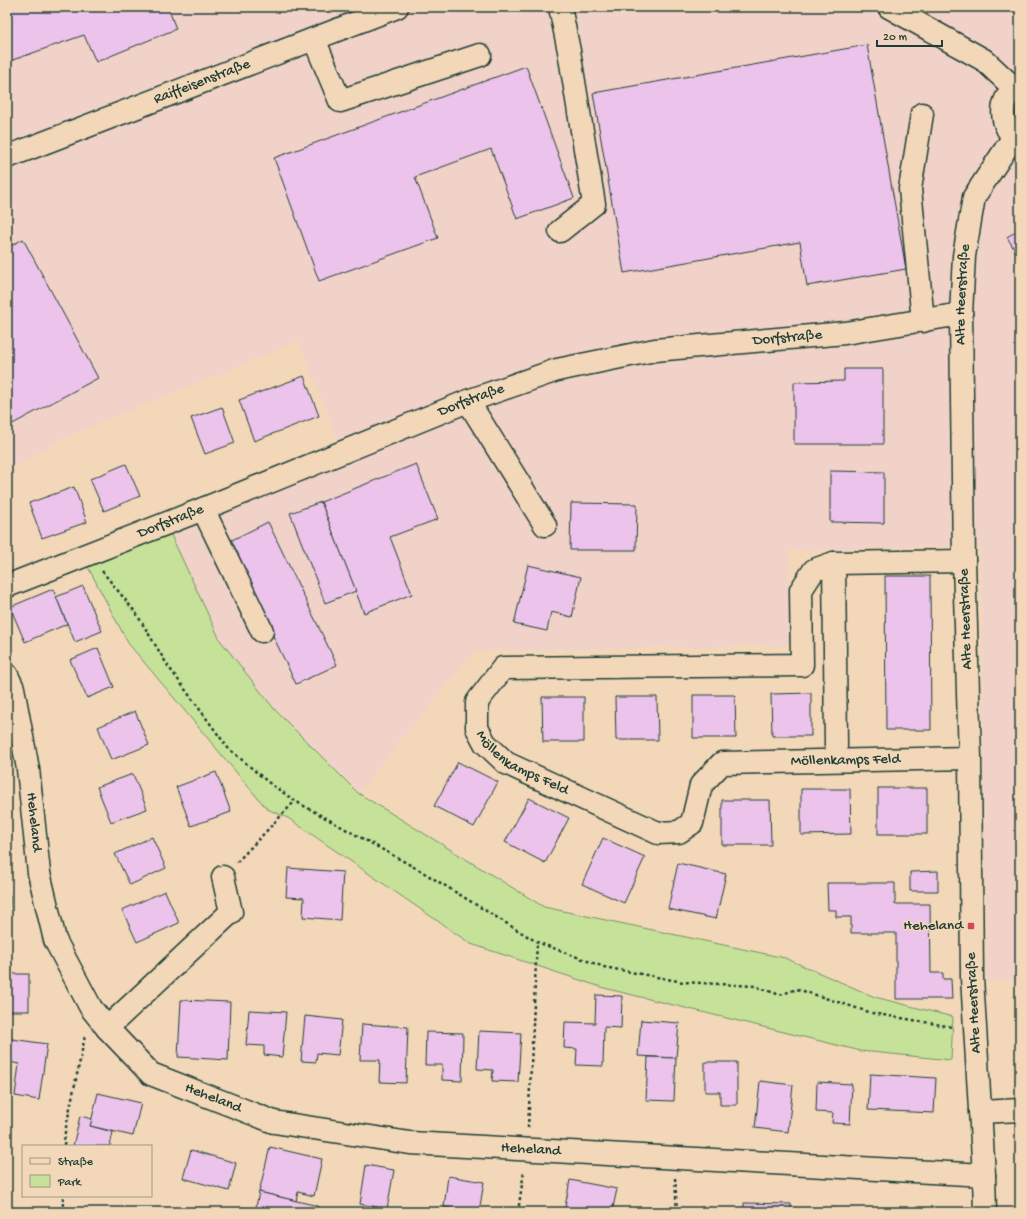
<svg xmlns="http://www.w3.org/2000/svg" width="1027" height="1219" font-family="'Gochi Hand',sans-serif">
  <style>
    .built { fill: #f0d2c8 }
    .green { fill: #c6e299; stroke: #729066 }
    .building { fill: #ecc3ea; stroke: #1f3d34 }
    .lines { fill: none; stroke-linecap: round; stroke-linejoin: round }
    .minor-casing { stroke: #1f3d34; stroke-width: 25 }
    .path { stroke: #1f3d34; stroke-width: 2.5; stroke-dasharray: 3 3; stroke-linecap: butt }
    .minor { stroke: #f2d8b9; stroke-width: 22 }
    .poi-dot { fill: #d1495b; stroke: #f2d8b9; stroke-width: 1.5 }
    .labels { text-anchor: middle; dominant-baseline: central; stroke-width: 3; stroke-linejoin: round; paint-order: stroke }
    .street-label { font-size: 15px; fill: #1f3d34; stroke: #f2d8b9 }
    .poi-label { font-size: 15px; fill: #1f3d34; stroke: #f2d8b9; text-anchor: end }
  </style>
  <rect width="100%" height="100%" fill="#f2d8b9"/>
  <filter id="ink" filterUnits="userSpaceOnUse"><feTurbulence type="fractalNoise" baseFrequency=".025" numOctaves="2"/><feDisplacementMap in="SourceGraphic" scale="8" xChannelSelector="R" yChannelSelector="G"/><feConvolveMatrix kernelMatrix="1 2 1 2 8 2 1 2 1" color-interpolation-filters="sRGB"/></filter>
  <g filter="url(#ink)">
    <path class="built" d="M7,7h1013v972l-33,3 -6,-435 -28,-1 -164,5 1,94 -316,6 -116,142 -83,-83 -55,-70 -50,-107 177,-70 -48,-122 -231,95 -61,35z"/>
    <path class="green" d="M170,533l50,107 55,70 83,83 186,114 241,51 90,39 78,20 -2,43 -90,-9 -257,-63 -133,-44 -183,-126 -21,-9 -139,-166 -40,-76z"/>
    <g class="building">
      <path d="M7,7h161l8,22 -80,33 -12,-27 -77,27z"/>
      <path d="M867,45l39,224 -99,17 -7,-44 -176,31 -31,-180z"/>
      <path d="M526,66l48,132 -57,21 -26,-70 -76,28 23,61 -119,43 -45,-123z"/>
      <path d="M1020,229v30l-13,-22z"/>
      <path d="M23,239l75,139 -91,49v-179z"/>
      <path d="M844,369h39v75h-89v-62l50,-1z"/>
      <path d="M304,376l15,40 -65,25 -15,-41z"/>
      <path d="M222,407l13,36 -30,11 -14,-36z"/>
      <path d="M126,464l14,32 -36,15 -14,-32z"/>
      <path d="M416,464l22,55 -48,18 22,57 -48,19 -43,-111z"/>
      <path d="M830,471l54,1v51l-54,-1z"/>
      <path d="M74,487l13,35 -45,16 -13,-35z"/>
      <path d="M321,502l35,89 -31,12 -35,-90z"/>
      <path d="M571,503l66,1 -1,46h-66z"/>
      <path d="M268,522l69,143 -41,19 -68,-142z"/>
      <path d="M7,540l4,9 -4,2z"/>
      <path d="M528,565l53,12 -9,40 -21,-5 -4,19 -33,-7z"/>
      <path d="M885,576h45l1,154h-45z"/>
      <path d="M83,586l19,45 -27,11 -19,-45z"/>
      <path d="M53,589l14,35 -42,18 -15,-35z"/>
      <path d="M98,648l16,39 -27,11 -17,-38z"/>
      <path d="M811,693v43h-39l-1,-42z"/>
      <path d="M693,695h42l1,43h-43z"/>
      <path d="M542,697h42v45h-41z"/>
      <path d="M615,697h42l1,43h-42z"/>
      <path d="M135,711l14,34 -38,15 -13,-33z"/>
      <path d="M458,762l40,20 -24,45 -40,-21z"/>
      <path d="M216,772l15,40 -40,14 -15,-39z"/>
      <path d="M133,774l14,35 -36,13 -14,-35z"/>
      <rect x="878" y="788" width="49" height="46"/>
      <path d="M801,789h49l1,45 -50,1z"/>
      <path d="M529,798l40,20 -24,45 -40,-21z"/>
      <path d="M722,800h48l1,45h-49z"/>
      <path d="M152,837l14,31 -36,17 -15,-31z"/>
      <path d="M603,838l42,19 -21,46 -42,-19z"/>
      <path d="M678,863l48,11 -10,45 -48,-10z"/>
      <path d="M288,868l55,4 -3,48 -37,-3 1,-19 -18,-1z"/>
      <path d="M938,871v20h-28v-19z"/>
      <path d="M827,883h68v21h35l1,69h12v6h8l1,20h-56v-66h-45v-16h-15v-7h-8z"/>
      <path d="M165,891l14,32 -42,19 -15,-32z"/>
      <path d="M7,894l3,1 -1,37h-2z"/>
      <rect x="7" y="974" width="22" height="37"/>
      <path d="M596,995l26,1 -1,32 -17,-1 -1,39 -27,-1 1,-16 -13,-1 1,-26 30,1z"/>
      <path d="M181,1000l49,2 -2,58 -50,-3z"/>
      <path d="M249,1010l37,2 -4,45 -18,-2v-9l-18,-1z"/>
      <path d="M305,1016l37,4 -4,35 -21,-2 -1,9 -15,-1z"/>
      <path d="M641,1020l38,3 -3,35 -38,-2z"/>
      <path d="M362,1024l46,3 -2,56 -27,-1 1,-22h-20z"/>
      <path d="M479,1031l42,2 -3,49 -26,-1 1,-11 -16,-1z"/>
      <path d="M426,1032l37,1 -1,48 -20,-1v-15h-17z"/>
      <path d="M12,1039l35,5 -8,56 -24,-4 4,-32 -10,-2z"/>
      <path d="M648,1057l28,1 -2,43 -28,-1z"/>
      <path d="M705,1062h32v43h-17v-13h-15z"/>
      <path d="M870,1074l66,4 -2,35 -66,-3z"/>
      <path d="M760,1081l33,4 -5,47 -33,-4z"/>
      <path d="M817,1082l35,2 -2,40 -18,-1 1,-10 -17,-1z"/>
      <path d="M98,1093l43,10 -8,33 -43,-10z"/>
      <path d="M80,1116l12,3 -2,7 23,6 -3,14h-37z"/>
      <path d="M270,1147l52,12 -8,37 -16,-4 -2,9 -37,-9z"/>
      <path d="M191,1150l45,13 -7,28 -46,-13z"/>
      <path d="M366,1165l28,5 -7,39 -27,-5z"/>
      <path d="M448,1176l36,6 -5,30 -35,-5z"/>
      <path d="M570,1180l47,9 -5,23h-48z"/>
      <path d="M259,1192l59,14 -2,6h-61z"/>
      <path d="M744,1203l47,1v8h-47z"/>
      <path d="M822,1208l48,3v1h-49z"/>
    </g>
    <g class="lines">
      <defs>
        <g id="minor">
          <path d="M889,7l95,53 29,27"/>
          <path d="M314,39l26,62 140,-46"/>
          <path d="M1020,83c-23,15 -22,44 0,60"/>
          <path d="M922,114l-12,75 13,132"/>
          <path id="s1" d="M7,157l390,-150"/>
          <path d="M560,231l34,-27 -25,-153 -9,-44"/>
          <path d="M468,401l77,124"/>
          <path d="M203,509l59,122"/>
          <path id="s2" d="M964,561l-130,2 -20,7 -13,20 1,75 -299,3 -26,34v26l8,15 21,20 152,70 21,-1 13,-9 9,-38 21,-22 248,-5"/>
          <path d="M834,563l2,183"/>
          <path id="s3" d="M7,586l196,-77 265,-108 89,-31 98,-20 190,-17 116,-19"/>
          <path id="s4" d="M7,675l6,13 15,81 11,104 16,67 36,68 16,20 44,46 123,48 136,21 574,32"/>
          <path d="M107,1028l124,-116 -8,-35"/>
          <path d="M980,1112l40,-2"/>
          <path id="s5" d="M985,1212l-1,-37 -12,-197 -2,-220 -6,-197 -3,-247 3,-58 10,-59 39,-59"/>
        </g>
      </defs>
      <use href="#minor" class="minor-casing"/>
      <g class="path">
        <path d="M102,571l34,42 32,53 60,82 40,34 27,19 126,70 116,71 67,25 79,15 72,4 25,9 17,-6 75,24 81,14"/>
        <path d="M237,862l58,-61"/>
        <path d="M528,1128l9,-186"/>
        <path d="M64,1146l1,-14 20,-96"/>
        <path d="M675,1178l2,34"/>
        <path d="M63,1212v-16"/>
        <path d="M518,1212l6,-41"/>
      </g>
      <use href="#minor" class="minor"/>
    </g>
  </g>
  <rect class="poi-dot" x="967" y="922" width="8" height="8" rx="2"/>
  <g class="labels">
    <g class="street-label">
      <text stroke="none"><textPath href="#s1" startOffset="209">Raiffeisenstraße</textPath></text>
      <text stroke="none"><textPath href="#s5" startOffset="918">Alte Heerstraße</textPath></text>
      <text stroke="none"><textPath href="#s3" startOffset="824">Dorfstraße</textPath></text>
      <text stroke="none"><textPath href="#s3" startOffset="500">Dorfstraße</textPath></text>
      <text stroke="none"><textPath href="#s3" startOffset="176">Dorfstraße</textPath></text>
      <text transform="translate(966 619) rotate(-92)">Alte Heerstraße</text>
      <text stroke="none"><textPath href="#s2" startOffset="677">Möllenkamps Feld</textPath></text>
      <text stroke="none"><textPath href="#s2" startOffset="1061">Möllenkamps Feld</textPath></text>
      <text stroke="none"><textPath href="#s4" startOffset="150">Heheland</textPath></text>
      <text transform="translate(974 1003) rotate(-93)">Alte Heerstraße</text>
      <text stroke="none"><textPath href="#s4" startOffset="503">Heheland</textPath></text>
      <text stroke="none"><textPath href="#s4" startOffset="827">Heheland</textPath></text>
    </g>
    <g class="poi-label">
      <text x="963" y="926">Heheland</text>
    </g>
  </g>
  <rect width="1027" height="1219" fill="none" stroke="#f2d8b9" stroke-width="24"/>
  <rect x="12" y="12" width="1003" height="1195" fill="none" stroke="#1f3d34" stroke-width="1.5" filter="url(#ink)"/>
  <rect x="22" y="1145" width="130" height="52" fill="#f2d8b9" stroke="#9e9a84"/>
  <rect x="30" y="1158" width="20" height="6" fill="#f2d8b9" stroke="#9e9a84"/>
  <text x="58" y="1165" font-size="12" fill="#1f3d34">Straße</text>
  <rect x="30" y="1175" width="20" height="12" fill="#c6e299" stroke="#9e9a84"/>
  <text x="58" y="1185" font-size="12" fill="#1f3d34">Park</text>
  <path d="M877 40v6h65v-6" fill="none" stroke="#1f3d34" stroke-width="2"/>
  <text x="883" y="40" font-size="12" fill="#1f3d34" stroke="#f2d8b9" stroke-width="3" paint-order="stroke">20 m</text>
</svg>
